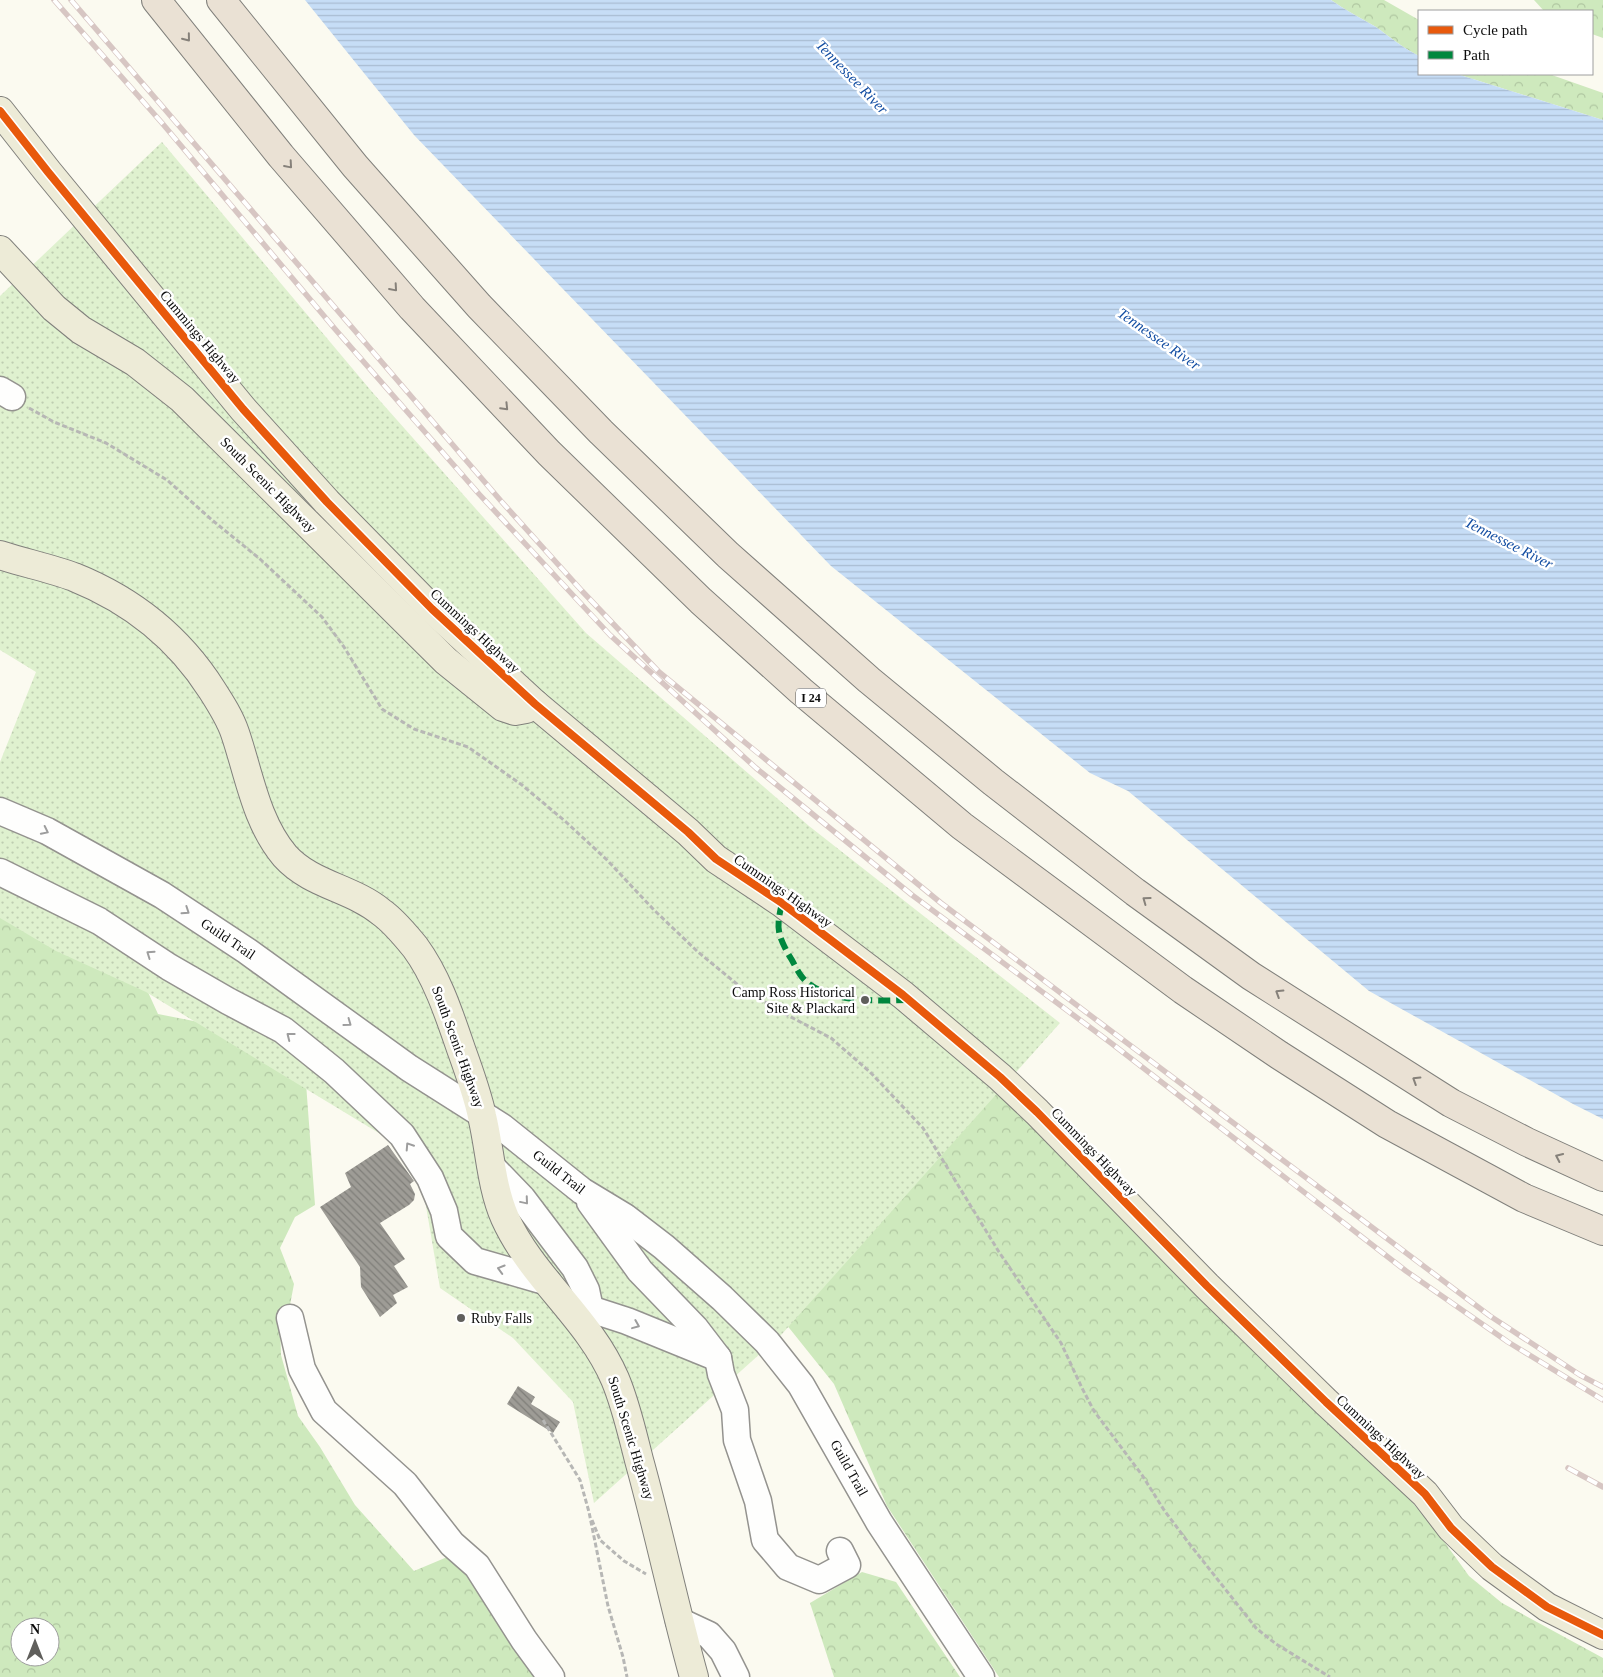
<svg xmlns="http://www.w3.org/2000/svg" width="1603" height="1677" font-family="Georgia,serif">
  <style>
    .forest { fill: url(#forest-crowns); fill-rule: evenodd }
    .park { fill: url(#park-dots) }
    .water { fill: url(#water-rules) }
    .building { fill: url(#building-back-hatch) }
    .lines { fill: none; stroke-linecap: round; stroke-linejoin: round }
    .minor-casing { stroke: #94938f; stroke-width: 29 }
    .major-casing { stroke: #81807c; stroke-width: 30 }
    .highway-casing { stroke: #81807c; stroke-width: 30 }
    .path { stroke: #b7b7b5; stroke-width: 3; stroke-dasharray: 5 2.5; stroke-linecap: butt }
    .minor { stroke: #fefefd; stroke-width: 26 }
    .major { stroke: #edebd7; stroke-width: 28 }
    .highway { stroke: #eae1d4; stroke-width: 28 }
    .rail-casing { stroke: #d7c6c3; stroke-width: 5.5 }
    .rail { stroke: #fff; stroke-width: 4; stroke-dasharray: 11; stroke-linecap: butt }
    .quiet { stroke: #00873e; stroke-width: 6; stroke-dasharray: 12 6; stroke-linecap: butt }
    .cycleway-casing { stroke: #fff; stroke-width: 11 }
    .cycleway { stroke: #e8590c; stroke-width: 8 }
    .oneway { stroke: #86817a }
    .oneway2 { stroke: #9d9d9d }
    .poi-dot { fill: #605f5c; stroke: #fff; stroke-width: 2 }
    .labels { text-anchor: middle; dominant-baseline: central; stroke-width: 5; stroke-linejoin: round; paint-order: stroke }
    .shield { fill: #fff; stroke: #555; stroke-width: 1 }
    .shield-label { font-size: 12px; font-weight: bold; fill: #0c0c0c }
    .street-label { font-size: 14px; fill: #0c0c0c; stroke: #fff }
    .poi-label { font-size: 14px; fill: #0c0c0c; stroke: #fff; text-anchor: end }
    .water-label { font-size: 15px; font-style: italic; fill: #124da2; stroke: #fff }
  </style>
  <defs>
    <pattern id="forest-crowns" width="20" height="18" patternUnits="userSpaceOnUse" patternTransform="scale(1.25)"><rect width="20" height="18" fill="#cee9bd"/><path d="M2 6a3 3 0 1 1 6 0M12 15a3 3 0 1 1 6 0" fill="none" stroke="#b0c7a1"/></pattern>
    <pattern id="park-dots" width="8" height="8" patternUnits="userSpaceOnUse" patternTransform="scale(1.25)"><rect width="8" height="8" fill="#dff1cf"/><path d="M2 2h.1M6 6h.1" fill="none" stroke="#becdb1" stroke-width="1.8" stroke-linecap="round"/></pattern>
    <pattern id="water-rules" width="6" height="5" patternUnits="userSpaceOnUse" patternTransform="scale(1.25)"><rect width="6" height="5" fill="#c6ddf6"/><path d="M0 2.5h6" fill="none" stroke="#a9bcd2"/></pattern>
    <pattern id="building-back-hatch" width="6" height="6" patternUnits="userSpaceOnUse" patternTransform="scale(1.25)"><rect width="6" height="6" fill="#9e9c96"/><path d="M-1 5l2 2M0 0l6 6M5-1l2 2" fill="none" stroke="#7f7e79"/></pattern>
  </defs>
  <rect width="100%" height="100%" fill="#fbfaf0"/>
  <g class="forest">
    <path d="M1331,0h53l35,20v36c-16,-8 -29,-19 -43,-29 -15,-9 -31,-17 -45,-27z"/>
    <path d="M1534,0h69v38l-11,-4v-23h-48z"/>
    <path d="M1457,74h92l54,19v27z"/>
    <path d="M0,901l142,78 16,35 61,12 87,57 9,122 -20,12 -15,31 14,36 -5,26 -9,12 1,33 17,61 22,31 35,58 59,66 38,-16 86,122h-538zM20,1627h30v30h-30z"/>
    <path d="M947,1046l79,72 343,334 66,77 34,47 33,27 101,55v19h-604l-112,-171 -53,-122 -44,-55 -58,-63z"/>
    <path d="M862,1572l34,10 64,95h-126l-24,-74z"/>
  </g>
  <path class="park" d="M162,142l211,251 213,240 223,193 251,197 -278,311 -188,169 -21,-101 -60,-64 -73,-50 -19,-111 -29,-36 -246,-149 -90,-41 -56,-33v-156l36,-90 -36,-22v-354z"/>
  <path class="water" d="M305,0h1026c14,10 30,18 45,27 14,10 27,21 43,29v18h38l146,46v999l-30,-15 -204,-113 -241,-200 -38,-18 -259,-207 -417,-431z"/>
  <g class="building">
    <path d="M388,1145l26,36 -4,3 5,10 -1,6 -5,5 -29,18 25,36 -11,7 14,21 -15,8 4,8 -17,14 -19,-30 -1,-20 -40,-60 31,-20 -6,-14z"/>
    <path d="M518,1386l17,11 -4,7 29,18 -7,11 -46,-29z"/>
  </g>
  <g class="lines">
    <defs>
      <g id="minor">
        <path d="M0,390l12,7"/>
        <path d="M0,811l47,20 115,64 85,56 162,117 93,59 80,64 43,26 39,30 58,51 45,44 34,43 78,137 102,155"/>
        <path d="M0,872l99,49 70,46 59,34 55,29 51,41 68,64 28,43 14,33 5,25 26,25 73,21"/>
        <path d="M491,1166l31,32 53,70 11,22 4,19v2l-9,10"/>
        <path d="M590,1202l50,69 55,57 23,30 3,16 14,36 2,30 21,61 7,39 23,27 31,13 28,-15 -7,-14"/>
        <path d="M590,1309l37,12 91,37"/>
        <path d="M290,1318l12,51 22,42 81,73 47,60 25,22 47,74 27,37"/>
        <path d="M679,1621l30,14 14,16 13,26"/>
      </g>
      <g id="major">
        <path d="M0,111l48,61 195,237 84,93 105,107 103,95 153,128 28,27 66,44 121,92 97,82 37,35 170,174 119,116 99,92 26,34 41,39 55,40 56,28"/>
        <path d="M0,250l54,58 27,22 54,32 47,37 264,262 57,46 12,4 11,-2 9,-5"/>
        <path d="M0,555c24,8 50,13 74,22 57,23 105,61 138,113 9,14 18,28 23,43 14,41 21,89 50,123 26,29 67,32 96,56 13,9 24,23 34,35 22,30 34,67 46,102 8,22 16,44 21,67 8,33 9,70 23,102 27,60 84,100 110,161 11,26 17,54 24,81 20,72 35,145 55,217"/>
      </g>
      <g id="highway">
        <path d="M156,0l125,156 131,152 137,145 152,148 100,90 161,135 221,164 96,65 108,69 137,74 79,33"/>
        <path d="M221,0l134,166 124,140 122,126 127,123 141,125 124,102 142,110 116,84 200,127 76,39 76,35"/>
      </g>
    </defs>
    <use href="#minor" class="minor-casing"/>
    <use href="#major" class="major-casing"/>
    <use href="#highway" class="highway-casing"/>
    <g class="path">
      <path d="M29,408l25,14 52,21 61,37 45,40 48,39 62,58 22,30 38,62 32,20 54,18 54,38 44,37 41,38 47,50 44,42 45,37 44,26 44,23 39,34 53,56 76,124 62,91 21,45 12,23 48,64 22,35 24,32 68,86 20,16 54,33"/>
      <path d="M543,1420l37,60 9,32 19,94 15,51 4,20"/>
      <path d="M592,1520l8,20 24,21 22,13"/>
    </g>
    <use href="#minor" class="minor"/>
    <use href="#major" class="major"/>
    <use href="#highway" class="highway"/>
    <defs>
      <g id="rail">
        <path d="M54,0l108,123 173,206 144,165 131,141 146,133 156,127 199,148 295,228 102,71 95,58"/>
        <path d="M71,0l430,501 81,90 77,81 282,231 549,413 90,59 23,12"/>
        <path d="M1568,1468l35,19"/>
      </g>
    </defs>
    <use href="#rail" class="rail-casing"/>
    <use href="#rail" class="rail"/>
    <path class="quiet" d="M782,903c-6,25 -5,31 8,54 4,6 7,14 12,20 21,26 75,24 106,23"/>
    <defs>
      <path id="cycleway" d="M0,111l48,61 195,237 84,93 105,107 103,95 153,128 28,27 66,44 121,92 97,82 37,35 170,174 119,116 99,92 26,34 41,39 55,40 56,28"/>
    </defs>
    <use href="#cycleway" class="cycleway-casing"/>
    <use href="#cycleway" class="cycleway"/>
  </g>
  <defs><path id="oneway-chevron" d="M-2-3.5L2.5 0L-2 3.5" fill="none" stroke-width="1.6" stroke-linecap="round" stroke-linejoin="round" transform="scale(1.25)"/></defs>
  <g class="oneway">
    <use href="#oneway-chevron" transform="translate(187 38) rotate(51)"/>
    <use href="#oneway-chevron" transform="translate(289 165) rotate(49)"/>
    <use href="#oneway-chevron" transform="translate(394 288) rotate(49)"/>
    <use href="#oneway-chevron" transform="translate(505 407) rotate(46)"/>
    <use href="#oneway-chevron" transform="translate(1146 900) rotate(-144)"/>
    <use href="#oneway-chevron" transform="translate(1279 993) rotate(-148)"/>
    <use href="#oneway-chevron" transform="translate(1416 1080) rotate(-148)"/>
    <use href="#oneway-chevron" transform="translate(1559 1157) rotate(-155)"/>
  </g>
  <g class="oneway2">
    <use href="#oneway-chevron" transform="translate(45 831) rotate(26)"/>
    <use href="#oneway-chevron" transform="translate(186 911) rotate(34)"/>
    <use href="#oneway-chevron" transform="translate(150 954) rotate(-145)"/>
    <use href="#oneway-chevron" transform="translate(348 1023) rotate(36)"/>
    <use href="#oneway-chevron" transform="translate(290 1036) rotate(-142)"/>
    <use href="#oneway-chevron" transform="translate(409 1146) rotate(-123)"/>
    <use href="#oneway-chevron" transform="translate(525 1201) rotate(50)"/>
    <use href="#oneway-chevron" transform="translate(501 1269) rotate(-164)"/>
    <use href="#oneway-chevron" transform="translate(636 1325) rotate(22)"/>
  </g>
  <g class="poi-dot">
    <circle cx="865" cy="1000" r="5"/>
    <circle cx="461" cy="1318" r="5"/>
  </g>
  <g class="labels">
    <rect class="shield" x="796" y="688.5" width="30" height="19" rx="4"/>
    <g class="shield-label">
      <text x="811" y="698">I 24</text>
    </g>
    <g class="street-label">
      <text transform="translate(200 337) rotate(50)">Cummings Highway</text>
      <text transform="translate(268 485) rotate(45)">South Scenic Highway</text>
      <text transform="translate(475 631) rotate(43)">Cummings Highway</text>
      <text transform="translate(783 891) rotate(35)">Cummings Highway</text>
      <text transform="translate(228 939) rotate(34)">Guild Trail</text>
      <text transform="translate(458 1047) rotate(70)">South Scenic Highway</text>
      <text transform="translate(1094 1152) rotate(46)">Cummings Highway</text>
      <text transform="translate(559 1172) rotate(38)">Guild Trail</text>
      <text transform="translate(1381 1437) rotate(43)">Cummings Highway</text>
      <text transform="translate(631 1438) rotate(73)">South Scenic Highway</text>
      <text transform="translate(849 1468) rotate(61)">Guild Trail</text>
    </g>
    <g class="poi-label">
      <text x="855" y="992">Camp Ross Historical<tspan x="855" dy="16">Site &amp; Plackard</tspan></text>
      <text x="471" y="1318" text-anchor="start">Ruby Falls</text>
    </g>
    <g class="water-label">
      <text transform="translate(852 77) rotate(46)">Tennessee River</text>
      <text transform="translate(1159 339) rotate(35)">Tennessee River</text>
      <text transform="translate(1509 543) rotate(27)">Tennessee River</text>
    </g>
  </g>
  <rect x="1418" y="10" width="175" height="65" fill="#ffffff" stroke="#9e9e9e"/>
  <rect x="1428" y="26" width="25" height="8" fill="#e8590c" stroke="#9e9e9e"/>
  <text x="1463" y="35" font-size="15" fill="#0c0c0c">Cycle path</text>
  <rect x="1428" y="51" width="25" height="8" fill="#00873e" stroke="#9e9e9e"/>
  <text x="1463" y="60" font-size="15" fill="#0c0c0c">Path</text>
  <g transform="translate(35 1642)"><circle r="24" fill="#ffffff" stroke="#9e9e9e"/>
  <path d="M0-4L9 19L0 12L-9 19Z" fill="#605f5c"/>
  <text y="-8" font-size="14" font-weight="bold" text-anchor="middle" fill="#0c0c0c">N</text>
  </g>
</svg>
